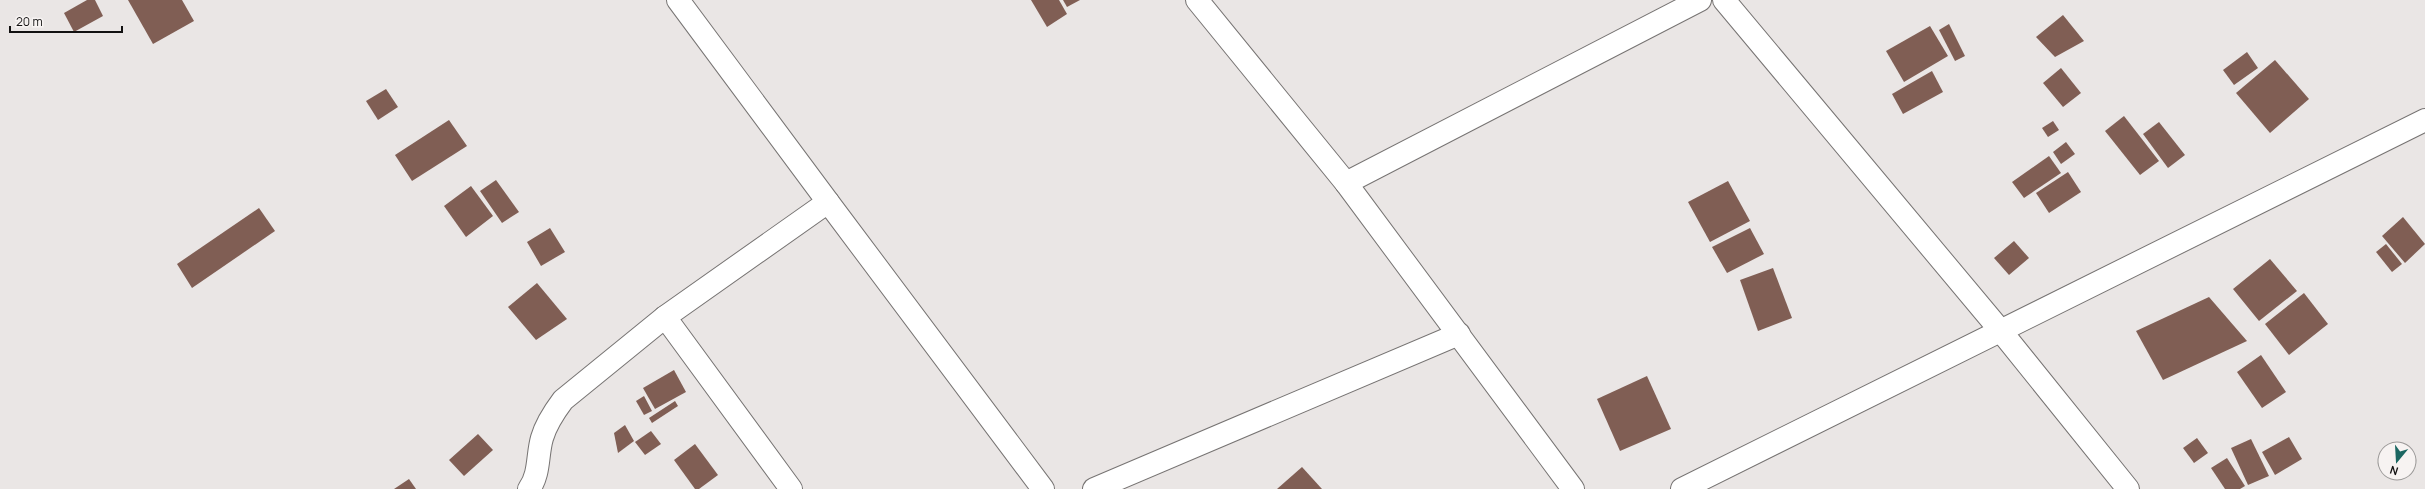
<svg xmlns="http://www.w3.org/2000/svg" width="2425" height="489" font-family="Manrope,sans-serif">
  <style>
    .building { fill: #805e54 }
    .lines { fill: none; stroke-linecap: round; stroke-linejoin: round }
    .minor-casing { stroke: #777473; stroke-width: 24 }
    .minor { stroke: #fff; stroke-width: 22 }
  </style>
  <rect width="100%" height="100%" fill="#eae6e5"/>
  <g class="building">
    <path d="M87,0h8l8,16 -29,16 -10,-19z"/>
    <path d="M128,0h54l12,21 -41,23z"/>
    <path d="M1031,0h28l8,14 -20,13z"/>
    <path d="M1063,0h17l-13,7z"/>
    <path d="M2063,15l21,26 -29,16 -19,-20z"/>
    <path d="M1949,24l16,32 -10,5 -16,-31z"/>
    <path d="M1930,26l18,30 -44,26 -18,-31z"/>
    <path d="M2247,52l11,16 -24,17 -11,-15z"/>
    <path d="M2275,60l34,39 -39,34 -34,-40z"/>
    <path d="M2061,68l20,25 -18,14 -20,-24z"/>
    <path d="M1932,71l11,21 -40,22 -11,-20z"/>
    <path d="M386,89l12,18 -20,13 -12,-19z"/>
    <path d="M2124,116l35,45 -19,14 -35,-44z"/>
    <path d="M449,120l18,26 -55,35 -17,-26z"/>
    <path d="M2053,121l6,9 -11,7 -6,-9z"/>
    <path d="M2159,122l26,33 -17,13 -25,-34z"/>
    <path d="M2066,142l9,12 -14,10 -8,-12z"/>
    <path d="M2049,156l12,17 -37,25 -12,-16z"/>
    <path d="M2068,172l13,20 -32,21 -13,-20z"/>
    <path d="M496,180l23,32 -17,11 -22,-32z"/>
    <path d="M1728,181l22,40 -40,21 -22,-40z"/>
    <path d="M471,186l22,30 -27,21 -22,-31z"/>
    <path d="M259,208l16,23 -83,57 -15,-24z"/>
    <path d="M2403,217l22,27 -20,19 -23,-27z"/>
    <path d="M550,228l15,24 -24,14 -14,-24z"/>
    <path d="M1750,228l14,26 -37,19 -15,-26z"/>
    <path d="M2014,241l15,17 -20,17 -15,-17z"/>
    <path d="M2386,244l16,20 -10,8 -16,-20z"/>
    <path d="M2270,259l27,32 -38,30 -26,-32z"/>
    <path d="M1773,268l19,50 -34,13 -18,-51z"/>
    <path d="M537,283l30,36 -31,21 -28,-33z"/>
    <path d="M2304,293l24,31 -39,31 -24,-31z"/>
    <path d="M2209,297l38,44 -84,39 -27,-49z"/>
    <path d="M2261,355l25,37 -24,16 -25,-36z"/>
    <path d="M674,370l12,22 -31,17 -12,-21z"/>
    <path d="M1647,376l24,53 -51,22 -23,-52z"/>
    <path d="M644,396l8,15 -8,4 -8,-14z"/>
    <path d="M675,401l3,5 -26,17 -3,-5z"/>
    <path d="M625,425l9,16 -16,12 -4,-20z"/>
    <path d="M651,431l10,13 -16,11 -10,-13z"/>
    <path d="M478,434l15,16 -29,26 -15,-16z"/>
    <path d="M2289,437l13,22 -27,16 -13,-23z"/>
    <path d="M2197,438l11,15 -14,10 -11,-15z"/>
    <path d="M2251,439l18,37 -21,9 -17,-37z"/>
    <path d="M695,444l23,31 -19,14h-4l-21,-29z"/>
    <path d="M2227,458l18,28 -5,3h-15l-14,-21z"/>
    <path d="M1302,467l20,22h-45z"/>
    <path d="M409,479l7,10h-22z"/>
  </g>
  <g class="lines">
    <defs>
      <g id="minor">
        <path d="M678,0l150,202"/>
        <path d="M1197,0l149,183 227,306"/>
        <path d="M1724,0l276,330 128,159"/>
        <path d="M1346,183l354,-183"/>
        <path d="M529,489c11,-15 8,-34 13,-51 4,-14 12,-26 21,-38l102,-83"/>
        <path d="M791,489l-126,-172 163,-115 215,287"/>
        <path d="M1094,489l365,-155"/>
        <path d="M1682,489l743,-369"/>
      </g>
    </defs>
    <use href="#minor" class="minor-casing"/>
    <use href="#minor" class="minor"/>
  </g>
  <g transform="translate(2397 461) rotate(198)"><circle r="19" fill="#f7f3f2" stroke="#9b9998"/>
  <path d="M0-3L7 15L0 10L-7 15Z" fill="#1b6762"/>
  <text y="-6" font-size="11" font-weight="bold" text-anchor="middle" fill="#121111">N</text>
  </g>
  <path d="M10 26v6h112v-6" fill="none" stroke="#121111" stroke-width="2"/>
  <text x="16" y="26" font-size="12" fill="#121111" stroke="#f7f3f2" stroke-width="3" paint-order="stroke">20 m</text>
</svg>
